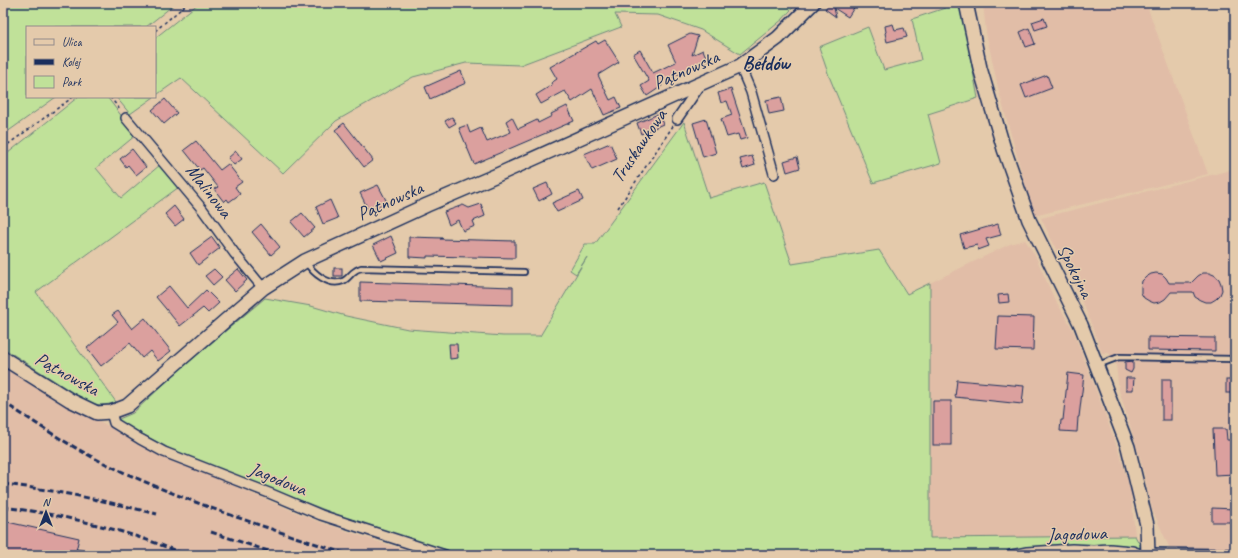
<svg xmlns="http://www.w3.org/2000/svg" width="1238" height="558" font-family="Caveat,sans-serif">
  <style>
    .built { fill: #e1bda7 }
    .green { fill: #c0e199; stroke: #6e887c }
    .building { fill: #dba09e; stroke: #1b2f5e }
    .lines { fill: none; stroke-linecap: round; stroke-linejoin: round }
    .lane-casing { stroke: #1b2f5e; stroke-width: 8 }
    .street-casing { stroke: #1b2f5e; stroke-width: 12 }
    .secondary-casing { stroke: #1b2f5e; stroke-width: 16 }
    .path { stroke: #1b2f5e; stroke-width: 1.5; stroke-dasharray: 3 3; stroke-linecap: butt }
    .lane { stroke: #e4caab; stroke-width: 4.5 }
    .street { stroke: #e4caab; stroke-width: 9 }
    .secondary { stroke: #e4caab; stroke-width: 13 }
    .rail { stroke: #1b2f5e; stroke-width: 3; stroke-dasharray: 6 3; stroke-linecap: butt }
    .labels { text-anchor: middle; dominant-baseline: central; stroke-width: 3; stroke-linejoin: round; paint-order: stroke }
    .street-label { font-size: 19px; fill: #1b2f5e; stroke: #e4caab }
    .neighbourhood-label { font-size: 20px; font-weight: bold; fill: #1b2f5e; stroke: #e4caab }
  </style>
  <rect width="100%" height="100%" fill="#e4caab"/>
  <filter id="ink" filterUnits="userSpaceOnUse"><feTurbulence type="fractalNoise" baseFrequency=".025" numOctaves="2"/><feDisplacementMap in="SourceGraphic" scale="8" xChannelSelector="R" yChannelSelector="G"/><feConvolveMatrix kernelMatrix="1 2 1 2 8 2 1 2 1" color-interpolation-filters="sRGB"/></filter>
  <g filter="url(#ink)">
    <g class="built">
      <path d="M983,3h163l62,171 -174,42 -35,-124 -13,-60z"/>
      <path d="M1235,169v386h-63l-1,-4 -19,-42 -11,-48 -22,-71 -3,-25 -7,-12h-7l-17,-45 -44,-90z"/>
      <path d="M1025,240l10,15 18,41 19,32 21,54 26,70 12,40 4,44 -205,2v-255l80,-39z"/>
      <path d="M3,364l49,31 69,38 99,47 94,40 74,25 35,10h-420z"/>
    </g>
    <g class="green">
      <path d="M3,3h173l-30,24h-119v70h29l-53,38z"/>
      <path d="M199,3h598l-14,16 -43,35 -39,-24 -43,-15 -43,-1 6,13 -101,38 -54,-2 -53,14 -77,44 -53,52 -102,-95 -26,18v-58z"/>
      <path d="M960,3l18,95 -50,16 13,49 -68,20 -44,-107 -10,-29 49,-20 16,43 37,-10 -9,-41z"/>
      <path d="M78,97h29l29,38 -40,33 25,30 39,-33 19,22 -143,105 80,110c-10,4 -19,4 -30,-1l-83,-53v-191z"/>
      <path d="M116,97h38l-24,17z"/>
      <path d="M684,122l25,76 55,-16 28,82 87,-14 28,44 23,-11v255l205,-2 5,9v3l-15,-2 -110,4 -14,5h-542l-88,-27 -51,-20 -142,-55 -58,-31 -1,-3 14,-6 46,-43 86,-72 46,8 35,10 62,13 95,7h37l47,-79 -11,17 -6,-4 15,-26h10z"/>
    </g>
    <g class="building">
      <path d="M827,3h30l-9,14 -14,-9 2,9 -11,-8 4,-5z"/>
      <path d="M1044,18l3,8 -12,4 -3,-8z"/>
      <path d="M893,24l2,6 9,-2 3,9 -20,5 -2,-9 1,-1 -1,-6z"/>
      <path d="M1029,28l6,16 -9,3 -6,-15z"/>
      <path d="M690,34l8,2 -6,19 11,-5 5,11 -48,22 2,3 -15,10 -6,-10 8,-5 -16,-27 7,-4 13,23 23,-11 -8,-17z"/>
      <path d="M605,40l14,22 -21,13 12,25 6,-3 5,11 -17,7 -12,-26 -20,13 -7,-11 -24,13 -5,-9 16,-10 -1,-2 6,-4 -7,-12 46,-26 2,3z"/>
      <path d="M461,71l5,12 -36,16 -5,-12z"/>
      <path d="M1047,75l5,13 -26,10 -5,-13z"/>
      <path d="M731,89l16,49 -7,2 -2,-6 -11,3 -6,-18 11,-4 -5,-14 -6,2 -3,-10z"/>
      <path d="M781,97l3,14 -15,3 -3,-14z"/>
      <path d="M165,99l12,14 -13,11 -12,-14z"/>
      <path d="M567,106l7,15 -100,43 -15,-36 8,-3 3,8 11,-5 6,14 24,-10 -5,-11 6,-4 6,12 19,-9 1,3 14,-7 -1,-2z"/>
      <path d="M658,114l5,10 -22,10 -4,-11z"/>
      <path d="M452,117l4,6 -7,4 -4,-6z"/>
      <path d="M706,119l10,34 -13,4 -10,-34z"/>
      <path d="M344,123l29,37 -9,7 -29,-37z"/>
      <path d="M196,141l24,29 8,-6 14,18 -7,5 5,7 -11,8 -2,-3 -3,3 -10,-13 4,-2 -15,-19 -3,2 -16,-20z"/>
      <path d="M610,143l7,16 -25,11 -8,-16z"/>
      <path d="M132,149l14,18 -10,8 -8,-10 -2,2 -6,-8z"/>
      <path d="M236,151l6,8 -8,6 -6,-7z"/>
      <path d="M752,156l3,9 -12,4 -3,-10z"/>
      <path d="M797,157l3,11 -13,4 -3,-11z"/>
      <path d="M547,183l5,11 -13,7 -6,-12z"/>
      <path d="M378,185l9,17 -18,9 -9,-18z"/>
      <path d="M579,191l4,9 -26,12 -5,-9z"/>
      <path d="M330,200l8,18 -15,6 -7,-17z"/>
      <path d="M481,204l4,12 -12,5 2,5 -12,5 -5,-11 -9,5 -5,-13 19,-7 6,3z"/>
      <path d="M174,206l10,13 -9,7 -10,-12z"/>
      <path d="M302,213l13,15 -11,9 -13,-15z"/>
      <path d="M261,224l19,23 -9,8 -19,-23z"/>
      <path d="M998,224l3,11 -15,4 3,7 -11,4 -1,-5 -13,3 -4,-13z"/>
      <path d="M391,236l7,17 -17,8 -8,-16z"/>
      <path d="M212,237l8,11 -22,17 -8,-12z"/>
      <path d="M409,237l34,1 -3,1 75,2v17l-88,-2v2l-18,-1z"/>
      <rect x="334" y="268" width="8" height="8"/>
      <path d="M214,269l8,8 -9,8 -8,-9z"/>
      <path d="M238,269l9,11 -12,11 -10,-11z"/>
      <path d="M1156,273l6,1 4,4 3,5h22l7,-7 5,-3h6l5,2 5,4 2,5 1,6 -2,5 -4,4 -5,3h-6l-5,-2 -5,-3 -2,-5h-22l-6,7 -5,3 -6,1 -5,-2 -5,-3 -3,-5v-6l1,-6 4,-4 5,-3z"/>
      <path d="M360,282l153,5v18l-153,-4z"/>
      <path d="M169,286l18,22 19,-18 13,13 -11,10 -5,-5 -23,18 -24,-29z"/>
      <path d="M1008,294l1,8 -10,1 -1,-8z"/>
      <path d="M118,311l14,18 13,-11 26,33 -13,10 -8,-10 -8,7 -12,-15 -29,23 -14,-18 31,-26 -6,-7z"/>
      <path d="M998,316l36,1 -1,33 -37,-1z"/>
      <path d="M1148,337l67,1v13l-67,-1z"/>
      <path d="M449,344h8l1,14 -8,1z"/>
      <path d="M1133,361v8l-2,4 -6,-3v-8z"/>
      <path d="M1068,373l16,2 -5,42h-1l-1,15 -17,-1 1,-11h2z"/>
      <path d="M1126,378h8l-1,12h-7z"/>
      <rect x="1162" y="379" width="9" height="41"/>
      <path d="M957,380l67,6 -2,18 -67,-7z"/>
      <rect x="1226" y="380" width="9" height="13"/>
      <rect x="933" y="401" width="18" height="44"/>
      <path d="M1213,429h13l1,11h8v34l-20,1z"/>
      <path d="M1212,508l23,1v13h-23z"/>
      <path d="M3,521l76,17 -4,17h-72z"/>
    </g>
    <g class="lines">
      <defs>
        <g id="lane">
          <path d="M306,262c7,11 23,25 37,19 5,-2 8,-8 12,-10 2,-2 4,-2 6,-3l163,4"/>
          <path d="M1098,365l21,-8 116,2"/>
          <path d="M1149,551l86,1"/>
        </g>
        <g id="street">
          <path d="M740,66l11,26 23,82"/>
          <path d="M126,118l77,92 32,44 28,34"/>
          <path d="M677,119l24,-35"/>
          <path d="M111,412l3,11 26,16 24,13 105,41 52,22 124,40"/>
          <path d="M1011,555l16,-3 45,-3 21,1 17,-1 22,2 11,4"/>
        </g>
        <g id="secondary">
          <path d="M966,3l14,65 24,81 25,71 52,105 47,122 19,78 1,30"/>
          <path d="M3,358l67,42 27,13 14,-1 16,-6 136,-118 42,-27 122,-56 70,-30 243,-109 38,-28 35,-35"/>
        </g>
      </defs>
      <use href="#lane" class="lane-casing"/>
      <use href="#street" class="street-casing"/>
      <use href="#secondary" class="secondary-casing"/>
      <g class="path">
        <path d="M155,31l33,-28"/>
        <path d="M110,97l11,14"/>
        <path d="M3,148l70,-51"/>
        <path d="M618,208l55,-82"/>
      </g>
      <use href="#lane" class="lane"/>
      <use href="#street" class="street"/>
      <use href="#secondary" class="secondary"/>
      <g class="rail">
        <path d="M3,402c33,21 66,44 101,61 78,38 164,65 246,92"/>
        <path d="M3,484c52,6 103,17 154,30"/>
        <path d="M3,507c63,8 124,23 183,48"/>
        <path d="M211,532l69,23"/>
        <path d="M76,550l26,5"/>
      </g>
    </g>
  </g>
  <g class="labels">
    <g class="street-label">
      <text transform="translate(686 70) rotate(-24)">Pątnowska</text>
      <text transform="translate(639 146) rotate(-56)">Truskawkowa</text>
      <text transform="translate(209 191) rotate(52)">Malinowa</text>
      <text transform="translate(390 201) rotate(-24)">Pątnowska</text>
      <text transform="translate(1075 271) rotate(63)">Spokojna</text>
      <text transform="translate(67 374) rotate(29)">Pątnowska</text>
      <text transform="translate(278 479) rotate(22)">Jagodowa</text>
      <text transform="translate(1077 534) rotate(-2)">Jagodowa</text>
    </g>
    <g class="neighbourhood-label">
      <text x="766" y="63">Bełdów</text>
    </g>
  </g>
  <rect width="1238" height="558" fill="none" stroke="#e4caab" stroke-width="16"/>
  <rect x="8" y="8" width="1222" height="542" fill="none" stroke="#1b2f5e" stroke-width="1.5" filter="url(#ink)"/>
  <rect x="26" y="26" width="130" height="72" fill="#e4caab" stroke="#948c8c"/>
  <rect x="34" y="39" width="20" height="6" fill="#e4caab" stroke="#948c8c"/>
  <text x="62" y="46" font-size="12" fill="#1b2f5e">Ulica</text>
  <rect x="34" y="59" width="20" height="6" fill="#1b2f5e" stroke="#948c8c"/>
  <text x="62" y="66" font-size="12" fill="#1b2f5e">Kolej</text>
  <rect x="34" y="76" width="20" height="12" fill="#c0e199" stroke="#948c8c"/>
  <text x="62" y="86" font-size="12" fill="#1b2f5e">Park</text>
  <g transform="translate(46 512)" stroke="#e4caab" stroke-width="3" paint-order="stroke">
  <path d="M0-3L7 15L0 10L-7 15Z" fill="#1b2f5e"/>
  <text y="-6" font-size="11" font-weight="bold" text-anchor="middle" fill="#1b2f5e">N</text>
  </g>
</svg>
